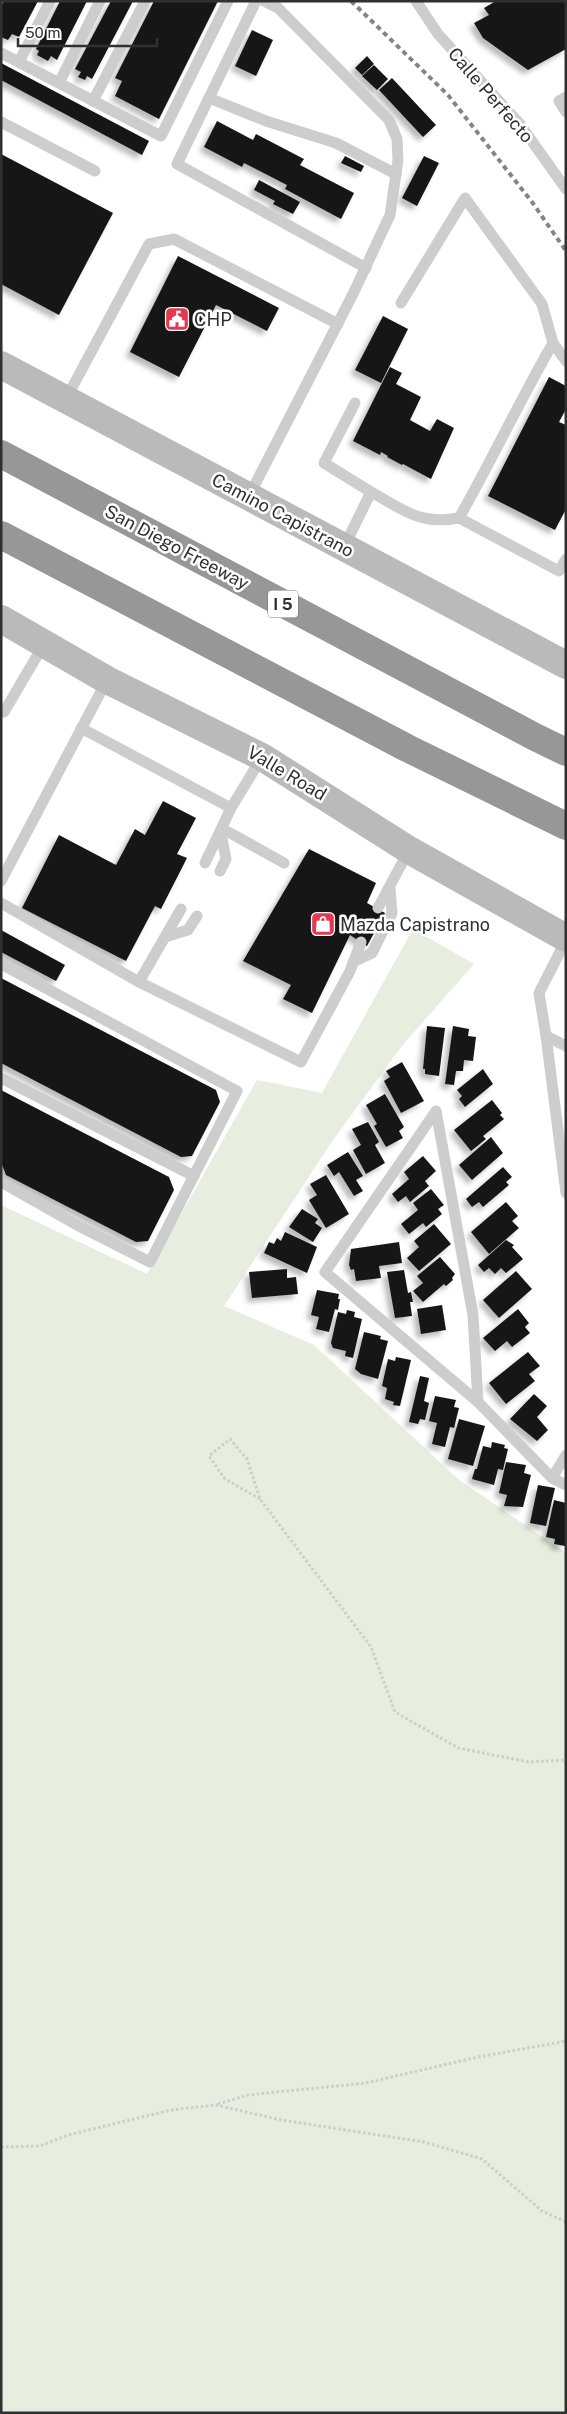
<svg xmlns="http://www.w3.org/2000/svg" width="567" height="2414" font-family="'Public Sans',sans-serif">
  <style>
    .green { fill: #e7eddf }
    .building { fill: #171717; filter: url(#shadow) }
    .lines { fill: none; stroke-linecap: round; stroke-linejoin: round }
    .path { stroke: #cdcdcd; stroke-width: 3; stroke-dasharray: 2.5 2.5; stroke-linecap: butt }
    .lane { stroke: #cdcdcd; stroke-width: 11 }
    .secondary { stroke: #bababa; stroke-width: 28 }
    .highway { stroke: #979797; stroke-width: 28 }
    .rail { stroke: #858585; stroke-width: 4; stroke-dasharray: 5 4; stroke-linecap: butt }
    .labels { text-anchor: middle; dominant-baseline: central; stroke-width: 5; stroke-linejoin: round; paint-order: stroke }
    .shield { fill: #fff; stroke: #6e6e6e; stroke-width: 1 }
    .shield-label { font-size: 16px; font-weight: bold; fill: #303030 }
    .street-label { font-size: 18px; fill: #303030; stroke: #fff }
    .poi-label { font-size: 18px; fill: #303030; stroke: #fff; text-anchor: start }
  </style>
  <defs>
    <filter id="shadow"><feDropShadow dx="-4.5" dy="4.5" stdDeviation="2.5" flood-color="#0004"/></filter>
  </defs>
  <rect width="100%" height="100%" fill="#fff"/>
  <path class="green" d="M413,929l61,35 -73,83 -68,93 -109,166 90,39 145,135 107,73v860h-565v-1208l146,69 110,-194 65,13z"/>
  <g class="building">
    <path d="M4,1h34l-19,36 -7,-3 -4,6 -7,-3v-31z"/>
    <path d="M60,1h27l-30,59 -6,-4 -3,5 -11,-6 2,-4 -3,-2z"/>
    <path d="M111,1h22l-41,78 -5,-3 -2,4 -7,-3 3,-5 -6,-3z"/>
    <path d="M154,1h64l-59,118 -44,-23 7,-15 -7,-3z"/>
    <path d="M496,1h70v48l-38,21 -45,-32 -9,-15 15,-8 -5,-7z"/>
    <path d="M252,30l21,10 -17,36 -21,-10z"/>
    <path d="M367,56l7,8 -12,11 -7,-7z"/>
    <path d="M1,63l148,78 -7,14 -141,-75z"/>
    <path d="M374,65l14,14 -11,11 -15,-14z"/>
    <path d="M392,78l44,47 -13,12 -44,-47z"/>
    <path d="M217,121l36,19 3,-6 48,25 -4,6 54,28 -13,26 -56,-30 2,-4 -43,-22 -2,4 -38,-20z"/>
    <path d="M1,154l112,59 -54,102 -58,-31z"/>
    <path d="M345,156l19,10 -3,6 -20,-9z"/>
    <path d="M424,156l15,7 -22,43 -15,-8z"/>
    <path d="M259,180l41,22 -7,12 -20,-10 2,-3 -21,-11z"/>
    <path d="M178,256l101,52 -12,23 -51,-26 -37,72 -49,-25z"/>
    <path d="M383,316l25,13 -27,54 -26,-13z"/>
    <path d="M390,367l12,6 -6,11 25,13 -11,23 20,11 7,-12 17,9 -23,51 -28,-15 -1,1 -15,-8 1,-1 -7,-4 -1,3 -27,-14z"/>
    <path d="M549,377l17,9v23l-7,13 7,3v84l-11,21 -67,-34z"/>
    <path d="M163,801l33,17 -19,36 10,4 -26,51 -6,-3 -29,55 -104,-53 37,-73 57,30 19,-36 10,6z"/>
    <path d="M309,849l67,34 -9,20 18,10 -18,33 -17,-11 -38,78 -29,-14 8,-14 -48,-24z"/>
    <path d="M1,930l64,35 -9,16 -55,-29z"/>
    <path d="M1,978l215,112 4,12 -28,54 -11,1 -180,-94z"/>
    <path d="M427,1026l18,2 -6,48 -14,-2v-5h-2z"/>
    <path d="M453,1026l16,3 -1,7 8,1 -3,24 -9,-1 -1,11h-7l-2,14 -9,-1z"/>
    <path d="M402,1062l22,39 -23,12 -17,-32 6,-4 -4,-6z"/>
    <path d="M483,1069l10,15 -28,23 -6,-8 3,-3 -5,-6z"/>
    <path d="M1,1090l168,87 5,13 -26,51 -12,1 -130,-67 -5,-13z"/>
    <path d="M385,1094l19,33 -5,4 4,7 -17,9 -12,-21 3,-2 -11,-19z"/>
    <path d="M492,1100l10,13 -2,2 4,4 -21,17 3,3 -15,12 -17,-21z"/>
    <path d="M368,1122l11,20 -4,3 10,18 -19,11 -13,-24 8,-5 -9,-16z"/>
    <path d="M491,1137l12,16 -31,27 -13,-15z"/>
    <path d="M348,1152l15,24 -7,4 7,11 -9,5 -15,-24 -5,4 -7,-11z"/>
    <path d="M423,1156l13,15 -11,10 4,5 -19,16 -4,-6 -8,6 -6,-8 17,-15 -5,-7z"/>
    <path d="M503,1167l9,10 -6,5 3,3 -26,22 -4,-5 -7,5 -6,-8z"/>
    <path d="M326,1175l23,39 -23,14 -17,-28 8,-5 -7,-11z"/>
    <path d="M431,1189l13,16 -6,4 4,5 -16,13 -3,-4 -14,11 -8,-10 17,-14 -5,-7z"/>
    <path d="M506,1202l12,14 -6,5 7,7 -30,26 -18,-22z"/>
    <path d="M302,1209l16,10 -3,4 7,5 -9,14 -24,-15z"/>
    <path d="M434,1224l17,20 -32,27 -12,-13 12,-11 -5,-6z"/>
    <path d="M285,1232l32,15 -10,26 -43,-20 5,-11 5,2 3,-6 4,3z"/>
    <path d="M506,1240l8,5 -2,2 11,12 -17,14 -5,-5 -6,6 -6,-6 -5,4 -6,-7z"/>
    <path d="M399,1242l3,21 -23,3 2,12 -25,3 -2,-12 -3,1 -2,-5 2,-16z"/>
    <path d="M440,1257l15,17 -3,4 1,2 -7,6 -2,-2 -21,18 -10,-11 10,-8 -6,-7z"/>
    <path d="M287,1269v9l9,-1 2,17 -46,4 -3,-26z"/>
    <path d="M404,1270l4,23 3,-1 2,10h-3l2,14 -17,2 -8,-46z"/>
    <path d="M516,1271l16,18 -33,29 -16,-18z"/>
    <path d="M317,1290l22,4 -1,5h2l-2,11 -3,-1 -6,23 -13,-3 3,-12 -8,-2z"/>
    <path d="M442,1305l4,25 -25,4 -4,-25z"/>
    <path d="M518,1309l11,14 -4,4 5,6 -18,14 -5,-6 -12,10 -12,-13z"/>
    <path d="M347,1310l8,2 -1,5 8,2 -9,39 -8,-2 1,-5 -13,-3 -2,-5 7,-31 8,2z"/>
    <path d="M364,1332l17,4 -1,3 8,2 -10,38 -17,-5 -6,-5z"/>
    <path d="M528,1352l12,14 -11,8 6,7 -29,23 -17,-21z"/>
    <path d="M396,1357l15,3 -11,46 -7,-1 1,-3 -9,-3 2,-11 -5,-2 6,-27 7,2z"/>
    <path d="M420,1376l9,2 -5,23 5,2 -4,17 -5,-1 -2,5 -9,-2z"/>
    <path d="M534,1394l13,12 -10,11 11,13 -11,11 -27,-22z"/>
    <path d="M435,1396l21,4 -2,7 5,1 -5,20 -4,-1 -5,20 -13,-3 5,-21 -8,-2z"/>
    <path d="M459,1419l26,7 -12,40 -25,-7z"/>
    <path d="M492,1442l13,3 -1,3 4,1 -5,21 -5,-1 -4,16 -22,-6 3,-10h2l6,-23 8,2z"/>
    <path d="M506,1462l20,3 -2,8 7,2 -8,32 -19,-1 3,-11 -8,-2z"/>
    <path d="M538,1485l17,3 -9,38 -16,-3z"/>
    <path d="M554,1500l12,3 -1,43 -11,-2 1,-5 -9,-2z"/>
  </g>
  <g class="lines">
    <g class="path">
      <path d="M260,1499l-35,-20 -16,-23 21,-17 17,20 13,40 111,148 24,65 63,36 71,14 37,-2"/>
      <path d="M218,2104l30,-9 118,-12 112,-26 88,-16"/>
      <path d="M1,2147l39,-1 28,-11 103,-25 45,-5 65,15 143,22 58,17 60,52 24,11"/>
    </g>
    <g class="lane">
      <path d="M256,1l-79,163 189,104"/>
      <path d="M416,1l22,33 81,89 47,66"/>
      <path d="M1,53l160,83 67,-135"/>
      <path d="M19,62l31,-61"/>
      <path d="M59,83l41,-82"/>
      <path d="M566,97l-7,4 7,11"/>
      <path d="M209,98l57,23 70,22 60,31"/>
      <path d="M93,101l52,-100"/>
      <path d="M1,122l94,49"/>
      <path d="M401,303l64,-105 77,106 11,39"/>
      <path d="M566,361l-13,-18c-33,57 -61,117 -94,175l100,53 7,-12"/>
      <path d="M66,399l83,-155 25,-5 164,85"/>
      <path d="M355,403l-31,60 47,29"/>
      <path d="M248,498l106,-206 36,-77 8,-55 -1,-21 -8,-19 -111,-112 -14,-7"/>
      <path d="M344,547l27,-55c35,19 48,33 88,26"/>
      <path d="M1,711l3,1 40,-68"/>
      <path d="M81,728l150,80 31,-51"/>
      <path d="M223,829l61,34"/>
      <path d="M205,863l26,-55"/>
      <path d="M220,871l6,-12 -5,-25"/>
      <path d="M1,881l106,-201"/>
      <path d="M1,903l138,79 162,80 49,-91 11,-29"/>
      <path d="M378,908l31,-58"/>
      <path d="M165,937l23,-7 9,-14"/>
      <path d="M566,940l-27,53 7,43 20,157"/>
      <path d="M353,962l19,-9 20,-40 -2,-24"/>
      <path d="M1,964l236,127 -87,171 -73,-37 -76,-43"/>
      <path d="M139,982l42,-73"/>
      <path d="M546,1036l20,10"/>
      <path d="M1,1078l193,98"/>
      <path d="M436,1111l37,204 5,87 -153,-130z"/>
      <path d="M478,1402l74,76 14,7"/>
      <path d="M552,1478l14,-23"/>
    </g>
    <g class="secondary">
      <path d="M1,365l565,300"/>
      <path d="M1,619l106,61 155,77 147,93 157,88"/>
    </g>
    <g class="highway">
      <path d="M1,454l534,283 31,15"/>
      <path d="M1,535l406,213 159,78"/>
    </g>
    <path class="rail" d="M351,1l97,94 84,107 34,49"/>
  </g>
  <defs>
    <symbol id="civic-square" viewBox="-11 -11 22 22"><rect x="-9" y="-9" width="18" height="18" rx="4" fill="#e23850" stroke="#fff"/><path d="M-.6-6.5H3V-4.5H.6V-3L4-1V1h2V6H-6V1h2V-1L-.6-3ZM-1.2 2.5V6h2.4V2.5Z" fill="#fff"/></symbol>
    <symbol id="shop-square" viewBox="-11 -11 22 22"><rect x="-9" y="-9" width="18" height="18" rx="4" fill="#e23850" stroke="#fff"/><path d="M-5-2.5h2.3a2.7 3.5 0 0 1 5.4 0H5L5.5 6h-11ZM-1.5-2.5h3a1.5 2.3 0 0 0-3 0Z" fill="#fff"/></symbol>
  </defs>
  <g fill-rule="evenodd">
    <use href="#civic-square" x="163" y="305" width="28" height="28"/>
    <use href="#shop-square" x="309" y="910" width="28" height="28"/>
  </g>
  <g class="labels">
    <rect class="shield" x="268" y="590.5" width="30" height="27" rx="4"/>
    <g class="shield-label">
      <text x="283" y="604">I 5</text>
    </g>
    <g class="street-label">
      <text transform="translate(491 95) rotate(49)">Calle Perfecto</text>
      <text transform="translate(283 515) rotate(28)">Camino Capistrano</text>
      <text transform="translate(177 547) rotate(28)">San Diego Freeway</text>
      <text transform="translate(287 773) rotate(31)">Valle Road</text>
    </g>
    <g class="poi-label">
      <text x="194" y="319">CHP</text>
      <text x="340" y="924">Mazda Capistrano</text>
    </g>
  </g>
  <rect width="567" height="2414" fill="none" stroke="#303030" stroke-width="5"/>
  <path d="M18 38v8h139v-8" fill="none" stroke="#303030" stroke-width="2.5"/>
  <text x="25" y="38" font-size="15" fill="#303030" stroke="#ffffff" stroke-width="4" paint-order="stroke">50 m</text>
</svg>
